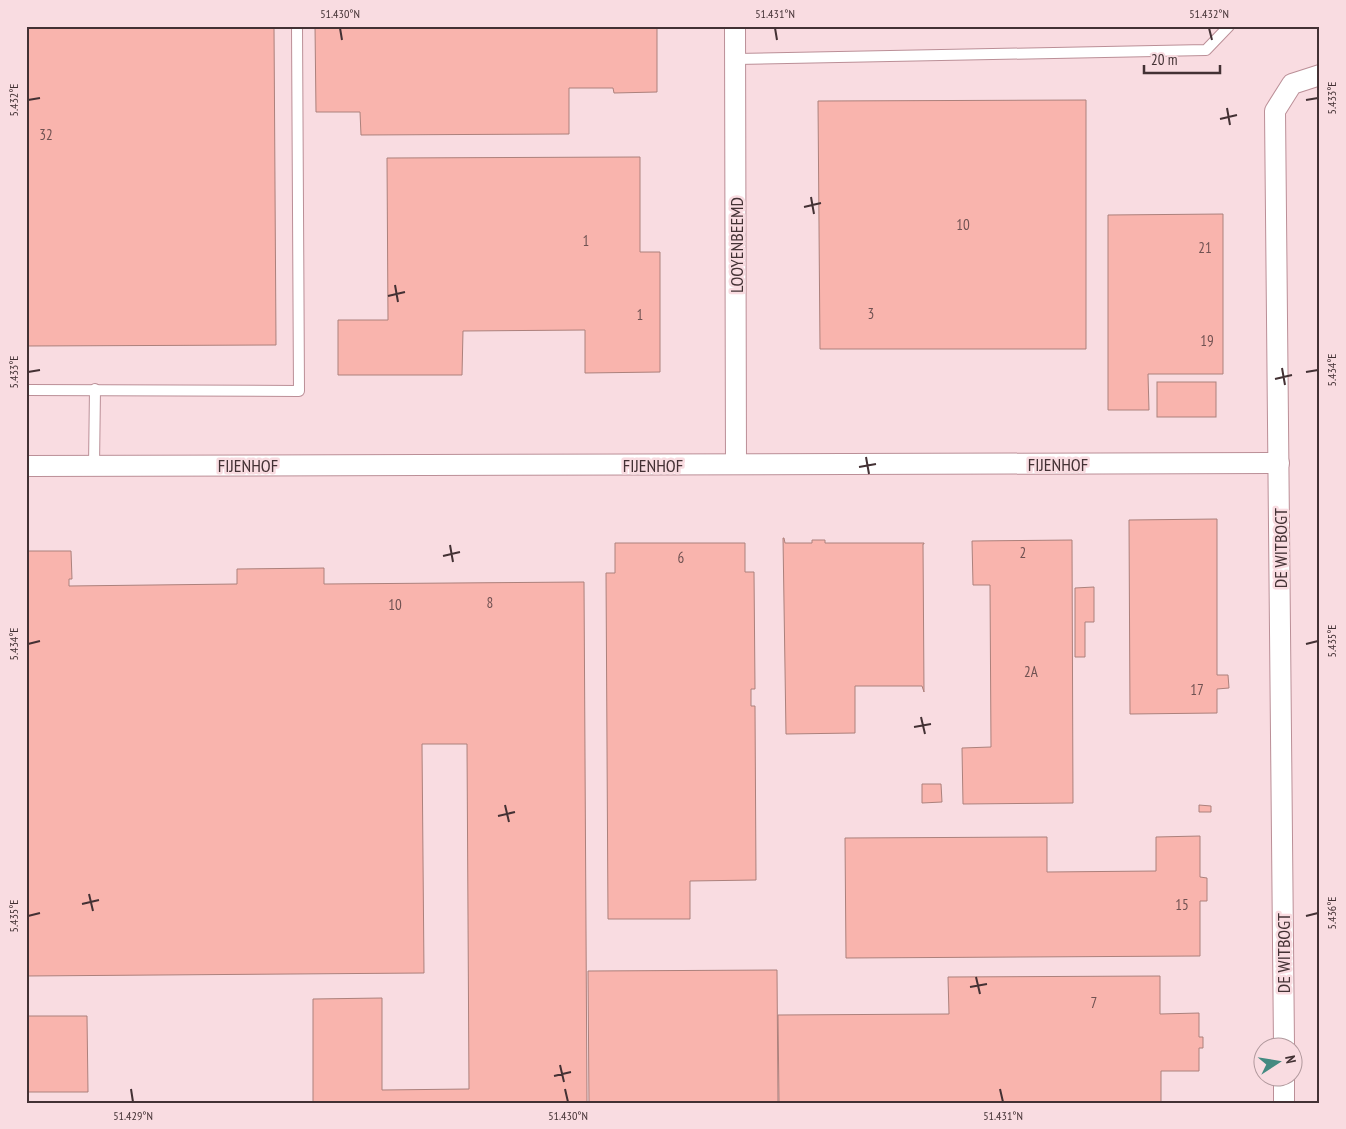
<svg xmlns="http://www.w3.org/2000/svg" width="1346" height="1129" font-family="'PT Sans Narrow',sans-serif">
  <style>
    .building { fill: #f9b4ad; stroke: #ac817c }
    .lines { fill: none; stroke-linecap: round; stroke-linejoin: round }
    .service-casing { stroke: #bb8f97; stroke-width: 12 }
    .minor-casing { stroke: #bb8f97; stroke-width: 22 }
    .service { stroke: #fff; stroke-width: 10 }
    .minor { stroke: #fff; stroke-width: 20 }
    .ticks { fill: none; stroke: #433134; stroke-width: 2 }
    .labels { text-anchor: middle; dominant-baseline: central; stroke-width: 5; stroke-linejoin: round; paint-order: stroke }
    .number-label { font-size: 15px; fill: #705252 }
    .street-label { font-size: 18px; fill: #433134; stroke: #f9dce1 }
    .neatline { fill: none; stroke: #433134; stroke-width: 2 }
    .ticks-label { font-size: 12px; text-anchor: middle; fill: #433134 }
  </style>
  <rect width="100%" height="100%" fill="#f9dce1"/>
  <g class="building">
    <path d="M26,26h248l2,319 -250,1z"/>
    <path d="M315,26h342v66l-43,1 -1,-5h-44v46l-208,1 -1,-23h-44z"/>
    <path d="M1086,100v249h-266l-2,-248z"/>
    <path d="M640,157v95h20v120l-75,1v-43l-122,1 -1,44h-124v-55h50l-1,-162z"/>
    <path d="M1223,214v160h-75l1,36h-41v-195z"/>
    <rect x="1157" y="382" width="59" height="35"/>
    <path d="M1217,519v156h11l1,13 -12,1v24l-87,1 -1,-194z"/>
    <path d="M783,538h1l1,5h27v-3h13v3h99v1h-1l1,148 -2,-6h-67v47l-69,1z"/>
    <path d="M1072,540l1,263 -110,1 -1,-56 29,-1 -1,-162h-17l-1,-44z"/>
    <path d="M615,543h130v29h9l1,117h-4v17h4l1,174 -66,1v38h-82l-2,-346h9z"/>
    <path d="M26,551h45l1,28h-3v7l168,-2v-15l87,-1v16l260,-2 3,521h-274v-104l69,-1v92l87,-1 -2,-345h-45l2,229 -398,3z"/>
    <path d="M1094,587v35h-9v35h-10v-69z"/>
    <path d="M922,784h19l1,18 -20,1z"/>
    <path d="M1199,805l12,1v6h-12z"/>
    <path d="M1200,836v41l7,1v23h-7v55l-354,2 -1,-120 202,-1v35l109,-1v-34z"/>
    <path d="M777,970l1,133h-189l-1,-132z"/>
    <path d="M1160,976v38l39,-1v24h4v11h-4v23h-38v32h-382l-1,-88 171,-1 -1,-37z"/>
    <path d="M26,1016h61l1,76h-62z"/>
  </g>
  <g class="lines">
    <defs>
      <g id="service">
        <path d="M736,59l470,-9 23,-24"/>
        <path d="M26,390l273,1 -2,-365"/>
        <path d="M94,466l1,-77"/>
      </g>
      <g id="minor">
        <path d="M735,26l1,438"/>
        <path d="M26,466l1253,-3"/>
        <path d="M1284,1046l-9,-935 17,-27 28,-9"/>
        <path d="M1284,1076v27"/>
      </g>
    </defs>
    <use href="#service" class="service-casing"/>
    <use href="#minor" class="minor-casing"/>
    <use href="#service" class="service"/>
    <use href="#minor" class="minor"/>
  </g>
  <path class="ticks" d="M340,28l2,12M775,28l2,12M1209,28l3,12M28,100l12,-2M1306,100l12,-2M1227,108l3,17M1220,119l17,-4M811,197l3,17M804,207l17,-4M395,285l3,17M388,296l17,-4M1282,368l3,17M28,372l12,-2M1306,372l12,-2M1275,379l17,-4M866,457l3,17M859,467l17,-3M450,545l3,17M443,556l17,-4M28,644l12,-3M1306,644l12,-3M921,717l4,17M914,727l17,-3M505,805l4,17M498,816l17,-4M89,894l4,17M82,904l17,-4M28,916l12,-3M1306,916l12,-3M976,977l4,17M970,987l17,-3M560,1065l4,17M554,1076l17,-4M131,1089l2,13M565,1089l3,13M1000,1089l3,13"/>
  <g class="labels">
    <g class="number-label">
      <text x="46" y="134">32</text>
      <text x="963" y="224">10</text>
      <text x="586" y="240">1</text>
      <text x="1205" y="247">21</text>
      <text x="871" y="313">3</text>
      <text x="640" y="314">1</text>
      <text x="1207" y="340">19</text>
      <text x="1023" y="552">2</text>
      <text x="681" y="557">6</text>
      <text x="490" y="602">8</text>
      <text x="395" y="604">10</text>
      <text x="1031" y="671">2A</text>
      <text x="1197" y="689">17</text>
      <text x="1182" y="904">15</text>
      <text x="1094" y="1002">7</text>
    </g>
    <g class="street-label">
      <text transform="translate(736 245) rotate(-90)">LOOYENBEEMD</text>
      <text x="1058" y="464">FIJENHOF</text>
      <text x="248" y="465">FIJENHOF</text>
      <text x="653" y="465">FIJENHOF</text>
      <text transform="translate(1280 548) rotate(-90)">DE WITBOGT</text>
      <text transform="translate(1283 953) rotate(-90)">DE WITBOGT</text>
    </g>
  </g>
  <rect width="1346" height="1129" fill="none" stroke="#f9dce1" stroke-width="55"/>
  <g transform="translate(1278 1062) rotate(78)"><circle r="24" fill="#f9dce1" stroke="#b0989c"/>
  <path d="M0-4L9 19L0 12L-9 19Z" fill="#448a81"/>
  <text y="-8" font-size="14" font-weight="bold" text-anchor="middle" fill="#433134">N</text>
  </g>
  <path d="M1144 65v8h76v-8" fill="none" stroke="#433134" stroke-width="2.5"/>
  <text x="1151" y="65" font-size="15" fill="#433134" stroke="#f9dce1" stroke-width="4" paint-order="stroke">20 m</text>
  <rect x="28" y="28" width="1290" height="1074" class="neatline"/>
  <g class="ticks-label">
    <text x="340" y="18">51.430°N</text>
    <text x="775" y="18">51.431°N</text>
    <text x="1209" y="18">51.432°N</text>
    <text transform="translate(1332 98) rotate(-90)" y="4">5.433°E</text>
    <text transform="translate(14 100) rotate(-90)" y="4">5.432°E</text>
    <text transform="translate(1332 370) rotate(-90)" y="4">5.434°E</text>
    <text transform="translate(14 372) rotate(-90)" y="4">5.433°E</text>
    <text transform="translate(1332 641) rotate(-90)" y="4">5.435°E</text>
    <text transform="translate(14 644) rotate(-90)" y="4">5.434°E</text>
    <text transform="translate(1332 913) rotate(-90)" y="4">5.436°E</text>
    <text transform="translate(14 916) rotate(-90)" y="4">5.435°E</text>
    <text x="133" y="1120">51.429°N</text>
    <text x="568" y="1120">51.430°N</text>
    <text x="1003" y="1120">51.431°N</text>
  </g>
</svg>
